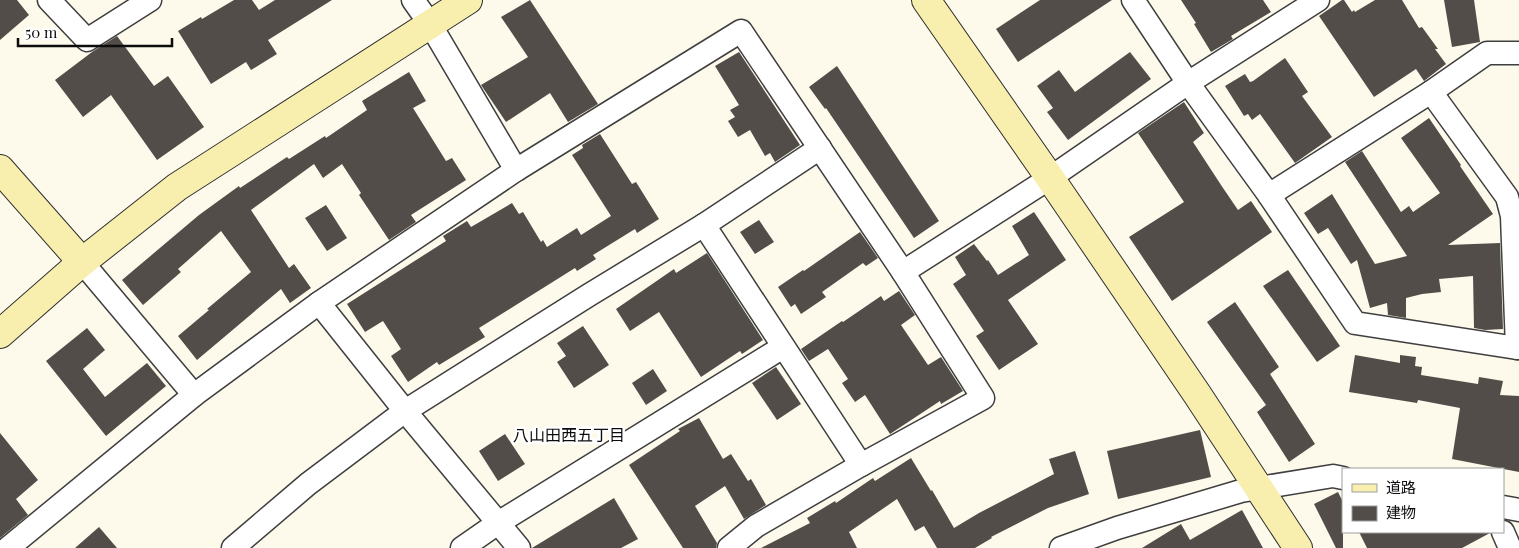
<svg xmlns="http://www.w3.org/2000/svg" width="1519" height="548" font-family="'Playfair Display','Noto Sans JP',serif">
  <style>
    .building { fill: #534d49 }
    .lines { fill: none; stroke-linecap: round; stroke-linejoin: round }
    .street-casing { stroke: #3f3f3f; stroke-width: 25 }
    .secondary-casing { stroke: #2e2e2e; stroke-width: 30 }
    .street { stroke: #fff; stroke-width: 22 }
    .secondary { stroke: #f8eead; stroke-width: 28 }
    .labels { text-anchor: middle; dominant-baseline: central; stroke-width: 5; stroke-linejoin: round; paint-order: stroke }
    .neighbourhood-label { font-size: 16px; fill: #0c0c0c; stroke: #fff }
  </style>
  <rect width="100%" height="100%" fill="#fdfaec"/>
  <g class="building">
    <path d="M0,0h17l12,15 -29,25z"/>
    <path d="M234,0h18l7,10 16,-10h57l-64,40 9,14 -26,16 -5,-8 -35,22 -33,-53 23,-14 1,2z"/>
    <path d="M530,0l68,104 -30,18 -18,-29 -44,29 -25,-37 47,-28 -27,-40z"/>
    <path d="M1040,0h72l-94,62 -22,-33z"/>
    <path d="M1181,0h82l8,12 -40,24 2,3 -22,13 -17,-28 2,-1z"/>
    <path d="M1342,0h2l8,12 2,-2 1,2 20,-12h27l17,28 3,-1 16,22h-3l11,15 -22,17 -8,-12 -42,28 -55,-81z"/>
    <path d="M1444,0h30l6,42 -28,5z"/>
    <path d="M117,36l37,50 14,-10 36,51 -47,33 -46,-65 -28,22 -28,-37 37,-28z"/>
    <path d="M739,52l61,93 -25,17 -5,-9 -5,3 -15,-26 -12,7 -10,-16 7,-4 -5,-7 9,-5 -24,-39z"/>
    <path d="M1130,52l21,27 -83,61 -21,-28 6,-4 -16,-22 22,-16 16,22z"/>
    <path d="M1285,58l23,34 -6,4 30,41 -37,26 -35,-49 -8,6 -4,-6 -4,2 -19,-30 20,-12 5,8 3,-1z"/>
    <path d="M837,66l102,155 -25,17 -88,-130 -1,1 -16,-22z"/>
    <path d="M409,72l17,29 -13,7 33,53 6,-3 14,22 -55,35 5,7 -27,18 -30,-45 2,-2 -19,-29 -19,14 -9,-14 -63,46 38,58 5,-4 17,24 -21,15 -9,-14 -84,71 -19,-24 31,-26 -2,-1 44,-37 -30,-41 -43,38 3,3 -38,33 -21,-25 77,-65 40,-29 1,2 47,-31 2,2 36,-23 1,2 41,-28 -5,-9z"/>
    <path d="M1184,102l20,31 -11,9 28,43 17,25 13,-9 21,31 -100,69 -43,-64 55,-35 -46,-69z"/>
    <path d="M1429,118l32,47 -1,1 33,48 -45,31 52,-2 3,86 -18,1 -11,-2 -1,-52 -34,3 2,13 -19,2 -16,4v20l-18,-3 -1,-12 -17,5 -13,-48 -6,4 -23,-36 -10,6 -14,-21 28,-19 43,70 32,-8 -62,-94 17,-11 39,61 8,-6 4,6 27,-19 -39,-55z"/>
    <path d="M600,134l32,50 4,-2 23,37 -22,14 -2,-4 -42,26 3,4 -19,12 -2,-3 -96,60 6,9 -46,28 -2,-3 -29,20 -17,-26 10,-7 -18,-28 -18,11 -18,-28 99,-63 -3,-5 24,-15 4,6 41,-24 7,11 4,-2 18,30 2,-2 4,7 30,-19 4,7 30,-19 -39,-61 11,-7 -1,-3z"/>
    <path d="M326,205l21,33 -20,13 -22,-33z"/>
    <path d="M1034,212l32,48 -58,40 30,44 -39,26 -23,-34 8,-5 -31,-47 13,-9 -11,-18 19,-13 13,17 1,-1 10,15 31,-20 -17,-29z"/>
    <path d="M759,220l15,22 -19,12 -15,-22z"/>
    <path d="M860,232l18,26 -12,8 -3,-3 -41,29 4,5 -25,17 -6,-10 -4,3 -13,-20 25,-17 1,1z"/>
    <path d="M707,253l56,87 -21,14 -2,-3 -39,26 -42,-65 -29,19 -14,-22 58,-40 2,4z"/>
    <path d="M1288,270l52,76 -23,16 -54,-76z"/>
    <path d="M899,291l16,24 -14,10 27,40 13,-8 22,34 -22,13 -1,-3 -50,33 -25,-39 -10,7 -13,-19 6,-4 -20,-30 -19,12 -8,-12 41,-28 1,1 38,-26 3,5z"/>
    <path d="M1235,302l44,65 -9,7 45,70 -26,18 -32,-50 9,-7 -59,-83z"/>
    <path d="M583,326l26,39 -35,23 -17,-26 9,-6 -9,-13z"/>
    <path d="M87,328l18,22 -22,19 22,28 42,-34 19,23 -60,50 -60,-75z"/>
    <path d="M1355,355l45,8v-8l16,2 -1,9 7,1 -1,8 57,9 1,-7 24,4 -3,14 19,1v76l-67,-13 8,-51 -42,-8 -1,3 -68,-11z"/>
    <path d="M776,367l25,37 -24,16 -25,-37z"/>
    <path d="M653,369l14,22 -21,14 -14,-22z"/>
    <path d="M699,418l24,41 8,-5 17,27 3,-2 15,26 -22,14 -19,-33 -30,20 22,37 -1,5h-33l-54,-83 51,-34 -2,-2z"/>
    <path d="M1200,430l11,47 -93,22 -11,-48z"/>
    <path d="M0,433l38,47 -22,19 12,16 -28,23z"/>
    <path d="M505,434l20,30 -27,17 -19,-30z"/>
    <path d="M1075,451l14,43 -41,14 -57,29 1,1 -17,10h-38l-13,-22 -9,5 -18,-32 -48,33 8,16h-96l49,-25 -3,-5 28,-17 1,2 37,-25 2,3 36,-23 20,33 1,-1 22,38 25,-15 75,-39 -5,-15z"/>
    <path d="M1338,492l5,10v46h-7l-22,-44z"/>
    <path d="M614,498l24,41 -17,9h-89z"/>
    <path d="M1242,510l21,38h-121l39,-24 9,16z"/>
    <path d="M99,527l18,21h-42z"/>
    <path d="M1359,532h131v1l-28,15h-95z"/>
  </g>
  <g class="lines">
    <defs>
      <g id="street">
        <path d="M49,0l38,40 63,-40"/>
        <path d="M413,0l17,24 86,146"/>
        <path d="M1133,0l55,83 81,112 162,-103 56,-39h32"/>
        <path d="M1431,92l76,105 5,19 5,132h2"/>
        <path d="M1269,195l86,128 162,25"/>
        <path d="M704,225l157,240"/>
        <path d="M82,262l112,133"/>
        <path d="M903,272l147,-94 138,-95 130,-83"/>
        <path d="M319,303l86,108 114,137"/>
        <path d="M1503,507l16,3"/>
        <path d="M1503,532l7,16"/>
        <path d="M8,548l186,-153 125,-92 197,-133 225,-139 162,241 80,126 -122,67 -105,61 -27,22"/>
        <path d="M233,548l75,-64 97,-73 184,-116 115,-70 116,-77"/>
        <path d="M462,548l36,-25 285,-176"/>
        <path d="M1061,548l56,-20 124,-37 92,-15 10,2"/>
      </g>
      <g id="secondary">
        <path d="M926,0l124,178 147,216 101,154"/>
        <path d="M0,169l82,93"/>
        <path d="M0,334l82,-72 95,-75 291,-187"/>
      </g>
    </defs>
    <use href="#street" class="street-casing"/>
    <use href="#secondary" class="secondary-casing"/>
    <use href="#street" class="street"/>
    <use href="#secondary" class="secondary"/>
  </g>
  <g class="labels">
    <g class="neighbourhood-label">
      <text x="569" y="434">八山田西五丁目</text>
    </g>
  </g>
  <rect x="1342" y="468" width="162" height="65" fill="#ffffff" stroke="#9e9e9e"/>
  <rect x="1352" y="484" width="25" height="8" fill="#f8eead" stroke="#9e9e9e"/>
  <text x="1386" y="493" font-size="15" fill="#0c0c0c">道路</text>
  <rect x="1352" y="506" width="25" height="15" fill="#534d49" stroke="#9e9e9e"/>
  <text x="1386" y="518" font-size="15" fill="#0c0c0c">建物</text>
  <path d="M18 38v8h154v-8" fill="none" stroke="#0c0c0c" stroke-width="2.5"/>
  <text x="25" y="38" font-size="15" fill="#0c0c0c" stroke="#ffffff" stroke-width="4" paint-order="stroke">50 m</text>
</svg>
